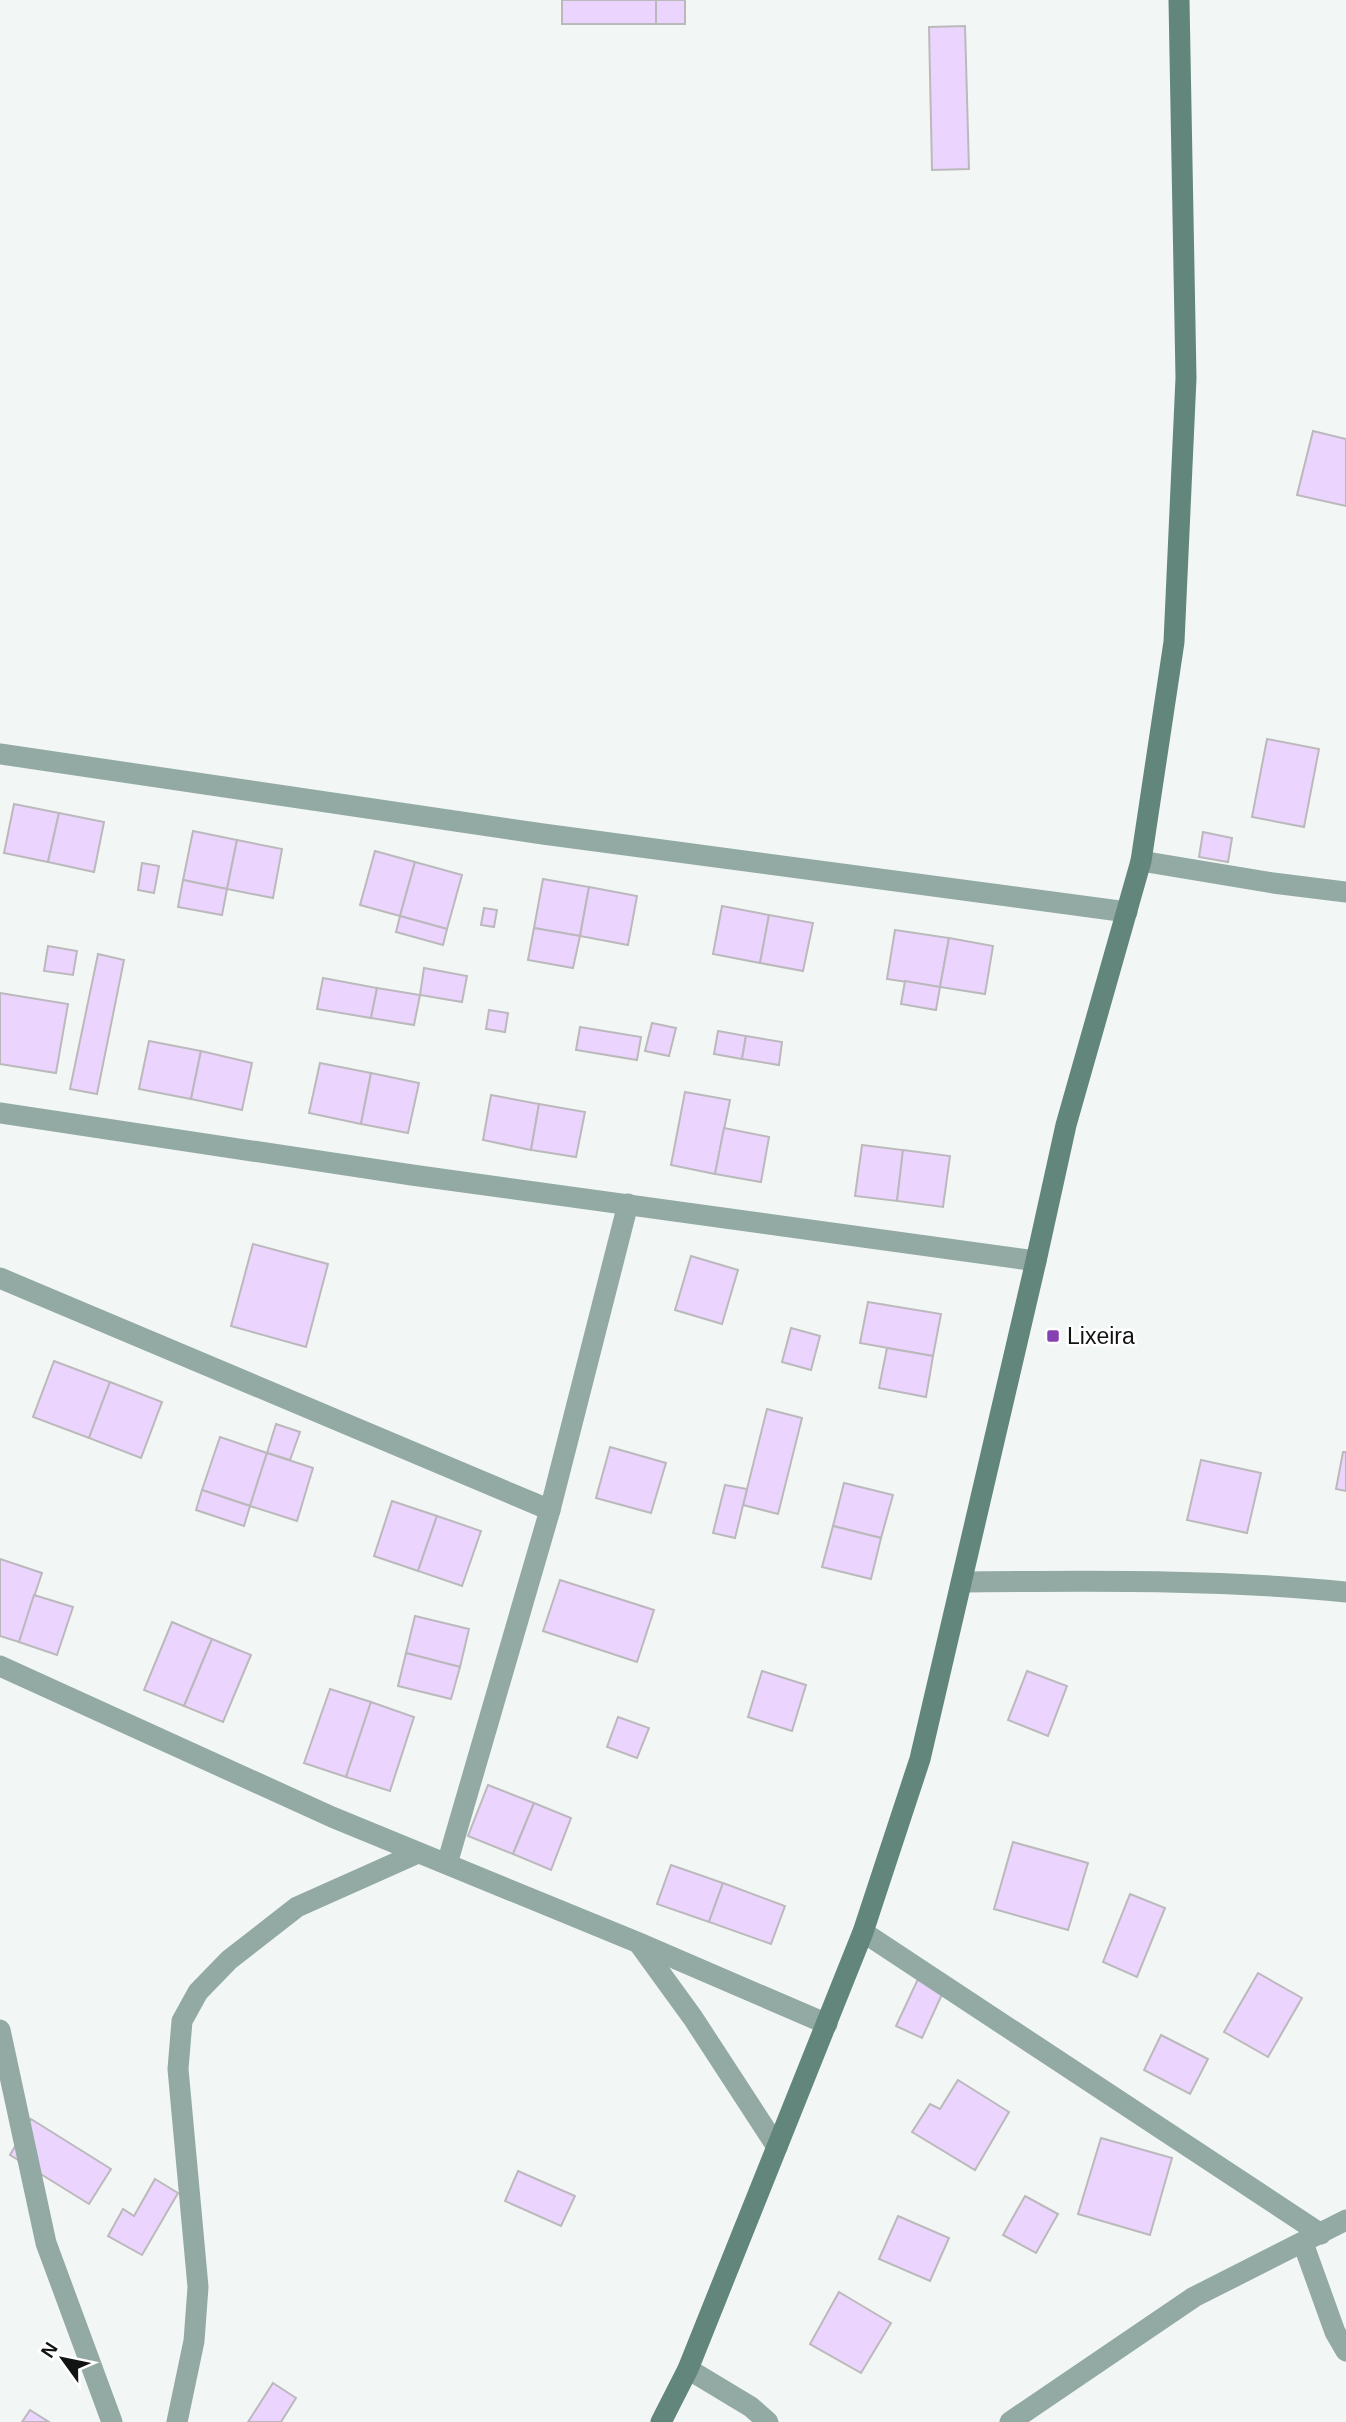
<svg xmlns="http://www.w3.org/2000/svg" width="1346" height="2422" font-family="Arial,sans-serif">
  <style>
    .building { fill: #ebd4fd; stroke: #bbb9bc; stroke-width: 2 }
    .lines { fill: none; stroke-linecap: round; stroke-linejoin: round }
    .street { stroke: #93aaa4; stroke-width: 21 }
    .secondary { stroke: #63867c; stroke-width: 21 }
    .poi-dot { fill: #8740b3; stroke: #fff; stroke-width: 2.5 }
    .labels { text-anchor: middle; dominant-baseline: central; stroke-width: 5; stroke-linejoin: round; paint-order: stroke }
    .poi-label { font-size: 23px; fill: #121413; stroke: #fff; text-anchor: start }
  </style>
  <rect width="100%" height="100%" fill="#f2f7f5"/>
  <g class="building">
    <rect x="562" y="0" width="94" height="24"/>
    <rect x="656" y="0" width="29" height="24"/>
    <path d="M965,26l4,143 -37,1 -3,-143z"/>
    <path d="M1313,431l33,8v67l-49,-11z"/>
    <path d="M1267,739l52,10 -15,78 -52,-10z"/>
    <path d="M14,804l45,9 -11,49 -44,-9z"/>
    <path d="M59,813l45,9 -10,50 -46,-10z"/>
    <path d="M193,831l44,9 -10,49 -44,-9z"/>
    <path d="M1203,832l29,6 -4,24 -29,-5z"/>
    <path d="M237,840l45,9 -9,49 -46,-9z"/>
    <path d="M375,851l40,11 -15,54 -40,-11z"/>
    <path d="M415,862l47,13 -15,54 -47,-13z"/>
    <path d="M142,863l17,3 -5,27 -16,-3z"/>
    <path d="M543,879l46,8 -9,49 -46,-8z"/>
    <path d="M183,880l44,9 -5,26 -44,-8z"/>
    <path d="M589,887l48,9 -9,49 -48,-9z"/>
    <path d="M722,906l47,9 -9,48 -47,-9z"/>
    <path d="M484,908l13,2 -3,17 -13,-2z"/>
    <path d="M769,915l44,8 -10,48 -43,-8z"/>
    <path d="M400,916l47,13 -4,16 -47,-13z"/>
    <path d="M534,928l46,8 -7,32 -45,-8z"/>
    <path d="M895,930l54,8 -9,49 -53,-8z"/>
    <path d="M949,938l44,8 -8,48 -45,-7z"/>
    <path d="M48,946l29,5 -4,24 -29,-4z"/>
    <path d="M98,954l26,6 -27,134 -27,-5z"/>
    <path d="M424,968l43,8 -5,26 -42,-7z"/>
    <path d="M323,978l54,10 -6,30 -54,-9z"/>
    <path d="M905,981l35,6 -4,23 -35,-6z"/>
    <path d="M377,988l43,7 -6,30 -43,-7z"/>
    <path d="M0,993l68,11 -12,69 -56,-9z"/>
    <path d="M489,1010l19,3 -3,19 -19,-3z"/>
    <path d="M652,1023l24,5 -7,28 -24,-5z"/>
    <path d="M580,1027l61,10 -4,23 -61,-10z"/>
    <path d="M718,1031l28,5 -4,23 -28,-5z"/>
    <path d="M746,1036l36,6 -3,23 -37,-6z"/>
    <path d="M149,1041l52,10 -10,48 -52,-10z"/>
    <path d="M201,1051l51,12 -10,47 -51,-11z"/>
    <path d="M320,1063l51,10 -10,51 -52,-11z"/>
    <path d="M371,1073l48,10 -11,50 -47,-9z"/>
    <path d="M685,1092l45,8 -15,74 -44,-9z"/>
    <path d="M491,1095l48,9 -8,46 -48,-10z"/>
    <path d="M539,1104l46,8 -9,45 -45,-7z"/>
    <path d="M724,1128l45,9 -8,45 -46,-8z"/>
    <path d="M862,1145l41,5 -6,51 -42,-5z"/>
    <path d="M903,1150l47,6 -7,51 -46,-6z"/>
    <path d="M253,1244l75,20 -22,83 -75,-21z"/>
    <path d="M691,1256l47,14 -16,54 -47,-14z"/>
    <path d="M868,1302l73,12 -8,42 -73,-13z"/>
    <path d="M791,1328l29,8 -9,34 -29,-8z"/>
    <path d="M887,1348l46,8 -7,41 -47,-9z"/>
    <path d="M54,1361l56,21 -21,56 -56,-21z"/>
    <path d="M110,1382l52,20 -21,56 -52,-20z"/>
    <path d="M767,1409l35,9 -24,96 -35,-9z"/>
    <path d="M276,1424l24,8 -10,28 -23,-7z"/>
    <path d="M220,1437l47,16 -17,53 -48,-16z"/>
    <path d="M610,1447l56,16 -15,50 -55,-15z"/>
    <path d="M1343,1452h3v39l-10,-2z"/>
    <path d="M267,1453l46,15 -16,53 -47,-15z"/>
    <path d="M1201,1460l60,13 -14,60 -60,-13z"/>
    <path d="M844,1483l49,12 -12,43 -48,-12z"/>
    <path d="M725,1485l22,4 -12,49 -22,-5z"/>
    <path d="M202,1490l48,16 -6,20 -48,-16z"/>
    <path d="M392,1501l45,15 -19,55 -44,-15z"/>
    <path d="M437,1516l44,15 -19,55 -44,-15z"/>
    <path d="M833,1526l48,12 -10,41 -49,-12z"/>
    <path d="M0,1559l42,14 -23,69 -19,-6z"/>
    <path d="M560,1580l94,30 -17,52 -94,-31z"/>
    <path d="M34,1595l39,12 -16,48 -38,-13z"/>
    <path d="M415,1616l54,13 -9,38 -54,-14z"/>
    <path d="M172,1622l40,17 -28,67 -40,-16z"/>
    <path d="M212,1639l39,16 -28,67 -39,-16z"/>
    <path d="M406,1653l54,14 -9,32 -53,-13z"/>
    <path d="M762,1671l44,14 -14,46 -44,-14z"/>
    <path d="M1027,1671l40,15 -19,50 -40,-16z"/>
    <path d="M330,1689l41,13 -25,75 -42,-14z"/>
    <path d="M371,1702l43,15 -24,74 -44,-14z"/>
    <path d="M618,1717l31,11 -12,30 -30,-11z"/>
    <path d="M488,1785l46,18 -21,51 -45,-18z"/>
    <path d="M534,1803l37,15 -20,52 -38,-16z"/>
    <path d="M1013,1842l75,21 -20,67 -74,-21z"/>
    <path d="M671,1865l52,18 -14,39 -52,-18z"/>
    <path d="M723,1883l62,23 -14,38 -62,-22z"/>
    <path d="M1130,1894l35,14 -28,69 -34,-15z"/>
    <path d="M1258,1973l44,25 -34,59 -44,-25z"/>
    <path d="M918,1979l26,11 -22,48 -26,-12z"/>
    <path d="M1161,2035l47,24 -18,35 -46,-24z"/>
    <path d="M958,2080l51,32 -34,58 -63,-38 18,-28 10,5z"/>
    <path d="M31,2119l80,50 -22,35 -79,-49z"/>
    <path d="M1101,2138l71,20 -22,77 -72,-21z"/>
    <path d="M518,2171l57,25 -14,30 -56,-25z"/>
    <path d="M155,2179l23,14 -36,62 -34,-19 15,-27 11,7z"/>
    <path d="M1025,2196l33,18 -22,39 -33,-18z"/>
    <path d="M898,2216l51,22 -19,43 -51,-22z"/>
    <path d="M839,2292l52,31 -30,50 -51,-29z"/>
    <path d="M273,2383l23,15 -15,24h-33z"/>
    <path d="M30,2410l19,12h-27z"/>
  </g>
  <g class="lines">
    <g class="street">
      <path d="M0,754l543,80 584,78"/>
      <path d="M1141,861l132,22 73,9"/>
      <path d="M0,1113l412,62 624,86"/>
      <path d="M0,1278l550,232"/>
      <path d="M962,1582c128,-1 257,-3 384,10"/>
      <path d="M0,1666l332,151 307,126 188,81"/>
      <path d="M447,1864l103,-354 78,-306"/>
      <path d="M863,1932l458,302"/>
      <path d="M640,1945l53,73 84,129"/>
      <path d="M0,2030l46,213 66,179"/>
      <path d="M1303,2243l32,89 11,19"/>
      <path d="M688,2369l63,38 17,15"/>
      <path d="M177,2422l17,-81 4,-54 -20,-218 4,-48 16,-29 31,-32 68,-53 121,-54"/>
      <path d="M1010,2422l184,-125 152,-77"/>
    </g>
    <path class="secondary" d="M661,2422l27,-53 175,-437 57,-173 116,-498 30,-136 75,-264 33,-219 12,-264 -7,-378"/>
  </g>
  <rect class="poi-dot" x="1046" y="1329" width="14" height="14" rx="3.5"/>
  <g class="labels">
    <g class="poi-label">
      <text x="1067" y="1336">Lixeira</text>
    </g>
  </g>
  <g transform="translate(63 2359) rotate(303)" stroke="#ffffff" stroke-width="5" paint-order="stroke">
  <path d="M0-5L12 26L0 18L-12 26Z" fill="#121413"/>
  <text y="-10" font-size="19" font-weight="bold" text-anchor="middle" fill="#121413">N</text>
  </g>
</svg>
